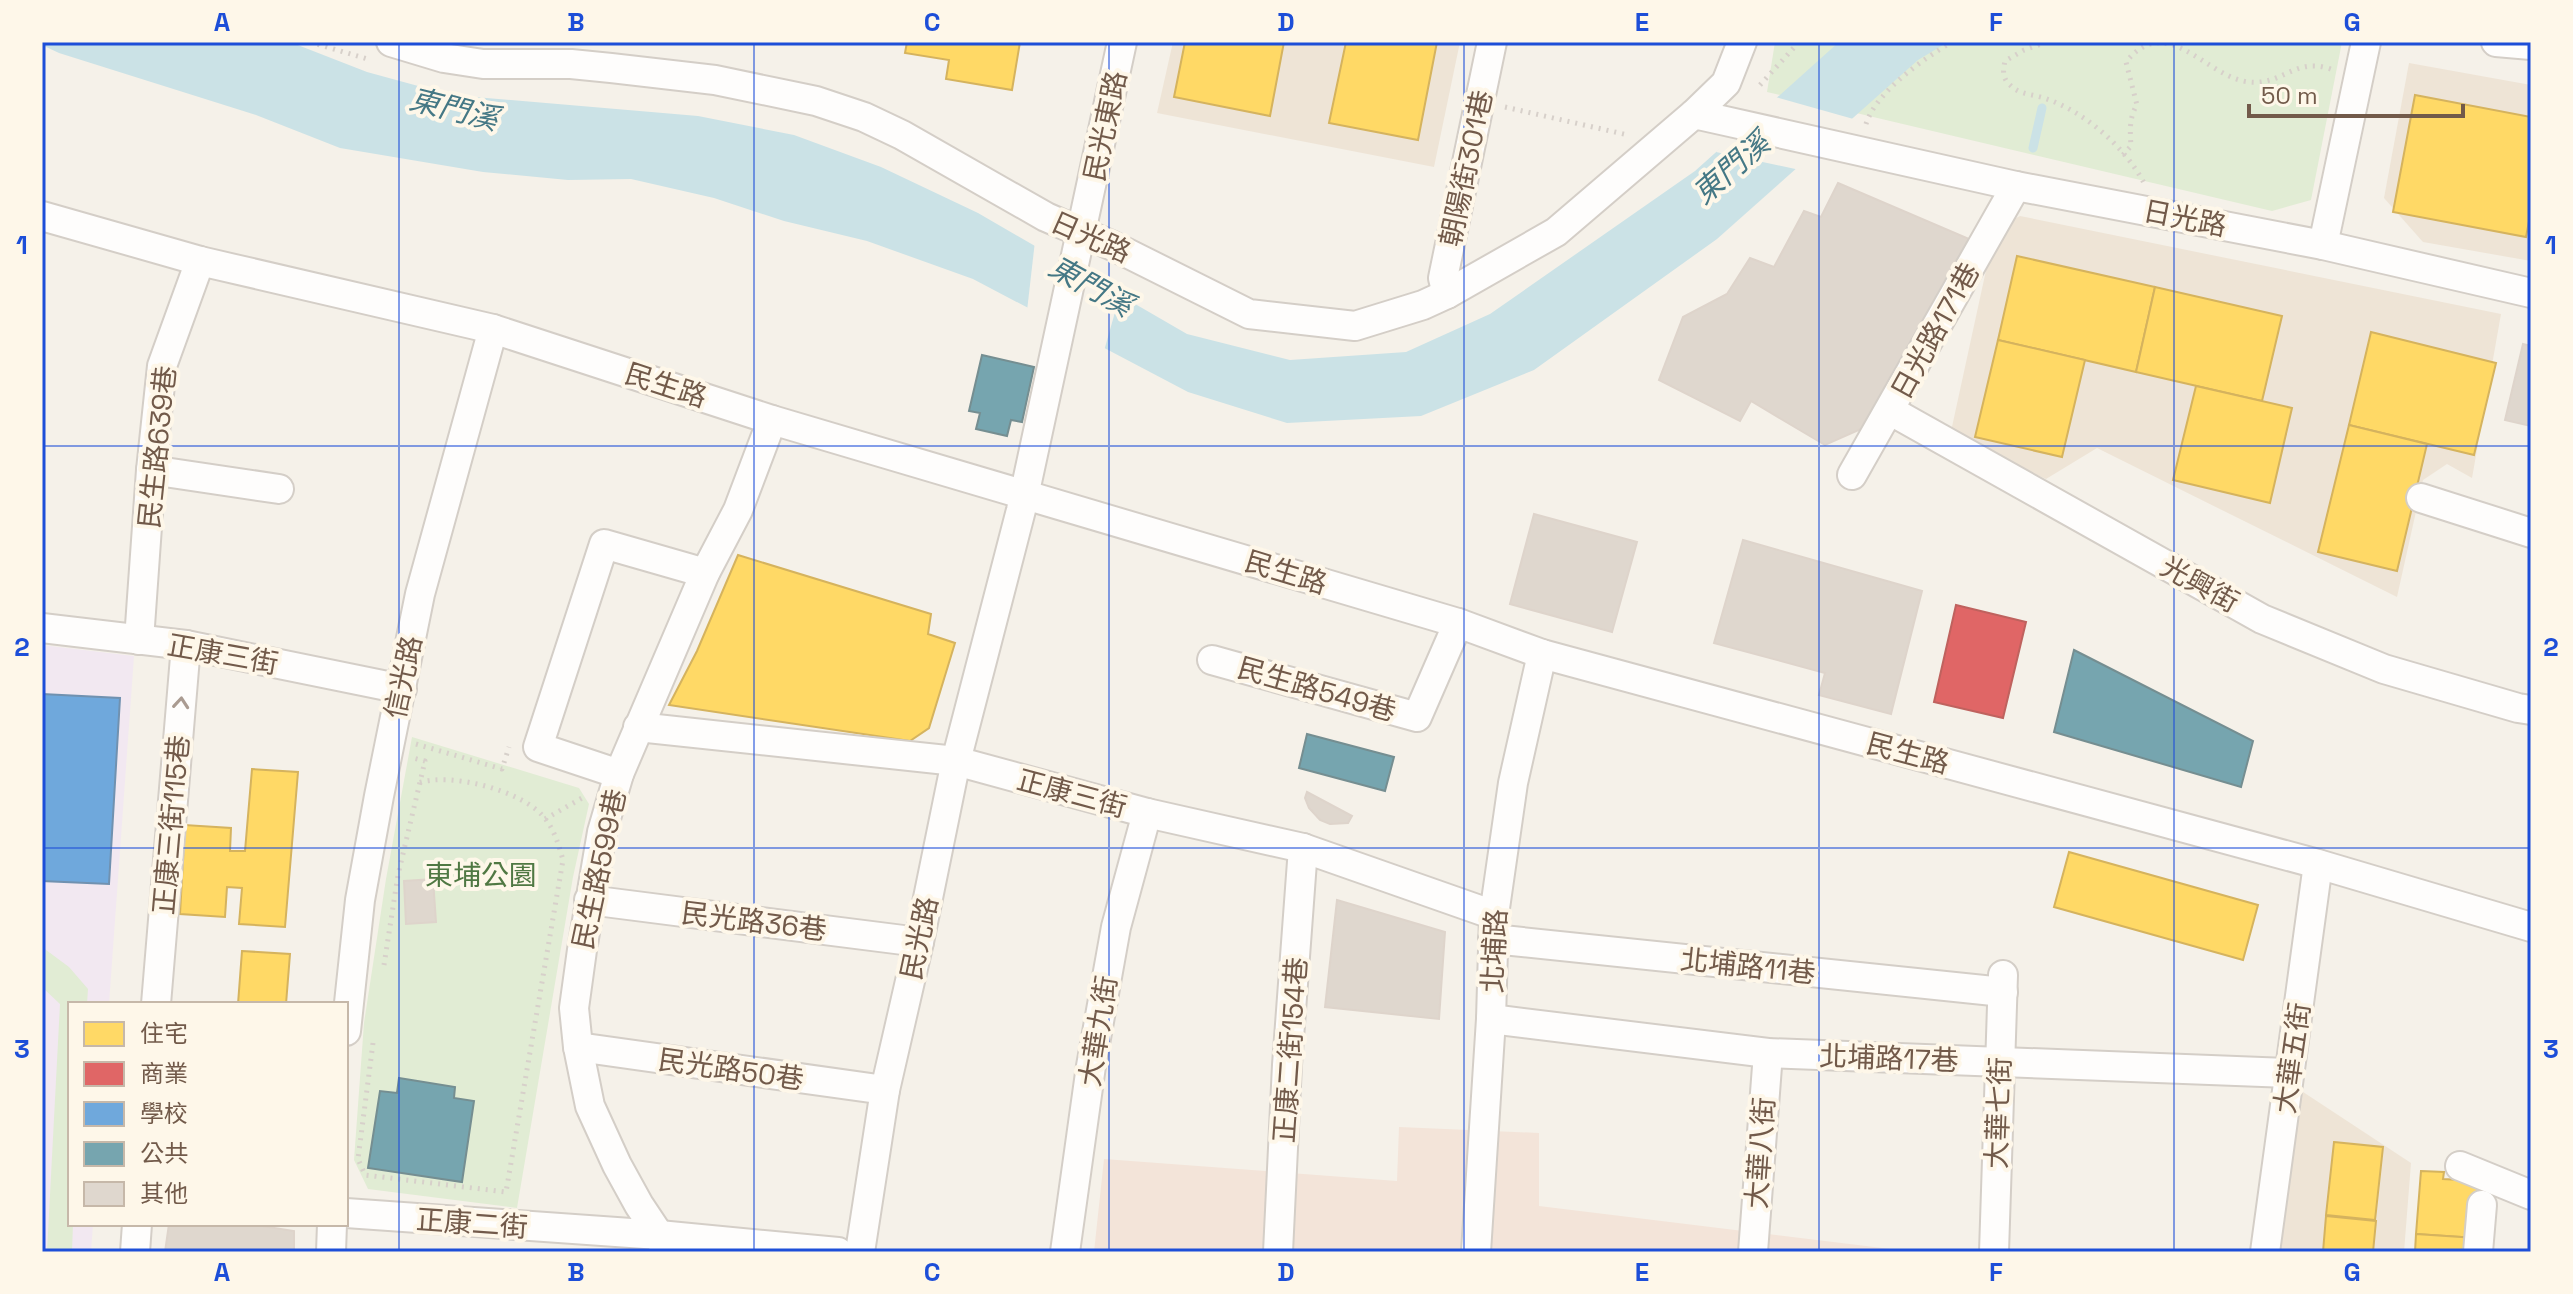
<svg xmlns="http://www.w3.org/2000/svg" width="2573" height="1294" font-family="'Space Grotesk','Noto Sans TC',sans-serif">
  <style>
    .residential { fill: #eee4d6 }
    .commercial { fill: #f3e4d9 }
    .education { fill: #f2e8f1 }
    .green { fill: #e1ecd4 }
    .water { fill: #cbe2e6 }
    .pier { fill: #f5f1e9 }
    .homes { fill: #ffd966; stroke: #d5b35e; stroke-width: 2 }
    .shops { fill: #e06666; stroke: #bf625e; stroke-width: 2 }
    .schools { fill: #6fa8dc; stroke: #7091b0; stroke-width: 2 }
    .public { fill: #76a5af; stroke: #758e91; stroke-width: 2 }
    .lines { fill: none; stroke-linecap: round; stroke-linejoin: round }
    .stream { stroke: #cbe2e6; stroke-width: 9 }
    .building { fill: #dfd7ce; stroke: #ded4cb; stroke-width: 2 }
    .minor-casing { stroke: #d4cec7; stroke-width: 32 }
    .path { stroke: #d7d0ca; stroke-width: 5; stroke-dasharray: 2 6; stroke-linecap: butt }
    .minor { stroke: #fefdfc; stroke-width: 28 }
    .oneway { stroke: #aa9b91 }
    .grid { fill: none; stroke: #1d4ed8; stroke-width: 2; stroke-opacity: 0.55 }
    .labels { text-anchor: middle; dominant-baseline: central; stroke-width: 8; stroke-linejoin: round; paint-order: stroke }
    .street-label { font-size: 28px; fill: #725a4a; stroke: #fef7e9 }
    .park-label { font-size: 28px; fill: #507843; stroke: #fef7e9 }
    .water-label { font-size: 30px; font-style: italic; fill: #457885; stroke: #fef7e9 }
    .neatline { fill: none; stroke: #1d4ed8; stroke-width: 3 }
    .grid-label { font-size: 26px; text-anchor: middle; font-weight: bold; fill: #1d4ed8 }
  </style>
  <rect width="100%" height="100%" fill="#f5f1e9"/>
  <g class="residential">
    <path d="M1173,42h287l-26,125 -277,-54z"/>
    <path d="M2409,63l122,22v176l-108,-19 -39,-44z"/>
    <path d="M2020,216l481,98 -29,164 -25,-14 -24,16 -26,117 -300,-149 -51,31 -96,-43 45,-207z"/>
    <path d="M2297,1088l114,75 -7,89h-127z"/>
  </g>
  <path class="commercial" d="M1399,1127l140,6v73l376,46h-821l10,-93 293,22z"/>
  <path class="education" d="M42,645l92,11 -25,348h-39v220h23l-2,28h-49z"/>
  <g class="green">
    <path d="M1775,42h567l-31,158 -39,11 -505,-119z"/>
    <path d="M412,737l167,51 10,16 -16,73 -56,331 -149,-19 -14,-29 10,-137 22,-144z"/>
    <path d="M42,947l27,20 19,22 -1,15h-17v220h3l-1,28h-25l13,-248 -18,-17z"/>
  </g>
  <path class="water" d="M42,42h248l77,30 84,23 247,21 96,19 87,32 97,46 209,121 103,26 116,-8 84,-38 205,-143 144,-129h109l-30,18 -201,179 -183,131 -113,46 -134,7 -99,-31 -215,-113 -106,-38 -83,-20 -70,-23 -83,-19 -63,1 -85,-8 -143,-24 -84,-33 -197,-62 -17,-8z"/>
  <g class="pier">
    <path d="M1772,96l85,24 -57,50 -84,-18z"/>
    <path d="M1035,241l86,50 -17,60 -77,-40z"/>
  </g>
  <g class="homes">
    <path d="M907,42h113l-8,48 -66,-11 3,-19 -44,-7z"/>
    <path d="M1185,42h99l-14,74 -96,-19z"/>
    <path d="M1346,42h91l-19,98 -89,-17z"/>
    <path d="M2415,95l116,22v94l-5,26 -133,-25z"/>
    <path d="M2017,256l138,31 -19,85 -138,-32z"/>
    <path d="M2155,287l127,29 -20,85 -126,-29z"/>
    <path d="M2371,332l125,31 -22,92 -125,-30z"/>
    <path d="M1998,340l87,20 -23,97 -87,-20z"/>
    <path d="M2196,386l96,22 -22,95 -97,-23z"/>
    <path d="M2349,425l78,19 -30,127 -79,-19z"/>
    <path d="M738,555l193,59 -3,20 27,9 -26,85 -19,13 -241,-36 28,-54z"/>
    <path d="M252,769l46,3 -13,155 -46,-3 3,-36 -15,-1 -2,30 -45,-3 5,-89 46,3 -1,23h15z"/>
    <path d="M2069,852l189,53 -15,55 -189,-53z"/>
    <path d="M242,951l48,3 -4,50h-48z"/>
    <path d="M2334,1142l49,5 -8,73 -49,-5z"/>
    <path d="M2421,1171l23,1 -1,7 37,2 -4,57 -60,-4z"/>
    <path d="M2326,1216l50,5 -3,31h-50z"/>
    <path d="M2416,1234l60,4 -1,14h-60z"/>
  </g>
  <path class="shops" d="M1956,605l70,17 -23,96 -69,-16z"/>
  <path class="schools" d="M42,694l78,4 -11,186 -67,-3z"/>
  <g class="public">
    <path d="M982,355l52,12 -12,55 -11,-2 -4,16 -31,-7 4,-16 -11,-2z"/>
    <path d="M2074,650l179,91 -12,46 -187,-55z"/>
    <path d="M1307,734l87,23 -9,34 -86,-23z"/>
    <path d="M399,1078l56,9 -1,11 20,3 -12,81 -94,-14 12,-77 17,2z"/>
  </g>
  <g class="lines">
    <path class="stream" d="M2033,148l9,-40"/>
  </g>
  <g class="building">
    <path d="M1838,183l131,56 -99,186 -45,20 -74,-44 -11,20 -81,-41 24,-63 44,-23 23,-36 24,9 30,-56 17,6z"/>
    <path d="M2523,344l8,2v80l-26,-6z"/>
    <path d="M1534,514l103,28 -25,90 -102,-28z"/>
    <path d="M1743,540l179,51 -31,123 -72,-19 6,-22 -111,-30z"/>
    <path d="M1307,792l45,24 -4,7 -18,1 -10,-4 -11,-12 -4,-10z"/>
    <path d="M433,879l3,43 -30,2 -2,-43z"/>
    <path d="M1337,900l108,32 -6,87 -114,-12z"/>
    <path d="M169,1224h80l45,7v21h-129z"/>
  </g>
  <g class="lines">
    <defs>
      <g id="minor">
        <path d="M391,42l53,16 39,6h88l40,4 104,12 101,21 48,16 38,18 144,82 67,29 136,68 106,12 68,-21 24,-11 109,-62 138,-118 322,72 307,59 208,48"/>
        <path d="M2496,42l35,3"/>
        <path d="M1694,114l32,-31 16,-41"/>
        <path d="M42,216l158,45 293,68 279,91 686,203 84,31 776,210 213,63"/>
        <path d="M2323,245l43,-203"/>
        <path d="M1447,294l-4,-16 49,-236"/>
        <path d="M1891,411l371,208 122,50 134,39 13,2"/>
        <path d="M151,470l128,19"/>
        <path d="M1852,475l164,-289"/>
        <path d="M2421,498l110,35"/>
        <path d="M42,628l144,17 216,44"/>
        <path d="M139,640l12,-170 11,-104 38,-105"/>
        <path d="M1212,660l205,57 41,-94"/>
        <path d="M638,727l318,34 191,52 156,35 191,67"/>
        <path d="M619,774l-81,-27 66,-203 101,29"/>
        <path d="M589,900l330,42"/>
        <path d="M1493,939l510,53"/>
        <path d="M156,1004l30,-359"/>
        <path d="M1491,1019l277,34 521,20"/>
        <path d="M346,1031l14,-131 19,-104 41,-202 73,-265"/>
        <path d="M578,1047l307,43"/>
        <path d="M2460,1166l71,29"/>
        <path d="M346,1213l313,22 179,17"/>
        <path d="M135,1252l2,-28"/>
        <path d="M331,1252l1,-28"/>
        <path d="M666,1252l-7,-17 -20,-30 -22,-40 -27,-59 -12,-59 -4,-39 8,-58 20,-118 17,-58 86,-201 33,-63 34,-90"/>
        <path d="M860,1252l25,-162 34,-148 37,-181 65,-251 101,-468"/>
        <path d="M1065,1252l26,-186 25,-139 31,-114"/>
        <path d="M1278,1252l9,-187 16,-217"/>
        <path d="M1476,1252l15,-233 3,-104 19,-132 29,-129"/>
        <path d="M1753,1252l15,-199"/>
        <path d="M1994,1252l9,-277"/>
        <path d="M2265,1252l53,-388"/>
        <path d="M2478,1252l4,-47"/>
      </g>
    </defs>
    <use href="#minor" class="minor-casing"/>
    <g class="path">
      <path d="M310,42l61,18"/>
      <path d="M2047,42l-23,8 -19,11c-2,9 -3,17 5,24 10,10 22,9 34,13 40,13 81,49 100,85"/>
      <path d="M1760,85l39,-43"/>
      <path d="M1505,107l123,28"/>
      <path d="M1866,124c10,-32 57,-65 86,-82"/>
      <path d="M2123,155l8,-9c-1,-14 -2,-29 6,-41l-11,-43c39,-49 77,10 117,19 32,7 46,-16 72,-15 6,0 13,2 18,4"/>
      <path d="M416,744l86,25 7,-22"/>
      <path d="M545,819l37,-21"/>
      <path d="M384,965l14,-90 27,-114 -12,-3"/>
      <path d="M373,1043l-15,116 7,16 141,17 57,-332c-5,-17 -9,-32 -21,-45 -23,-25 -92,-43 -124,-32"/>
    </g>
    <use href="#minor" class="minor"/>
  </g>
  <defs><path id="oneway-chevron" d="M-2-3.5L2.5 0L-2 3.5" fill="none" stroke-width="1.6" stroke-linecap="round" stroke-linejoin="round" transform="scale(2)"/></defs>
  <use class="oneway" href="#oneway-chevron" transform="translate(181 703) rotate(-85)"/>
  <path class="grid" d="M399,42v1210M754,42v1210M1109,42v1210M1464,42v1210M1819,42v1210M2174,42v1210M42,446h2489M42,848h2489"/>
  <g class="labels">
    <g class="street-label">
      <text transform="translate(1105 126) rotate(-78)">民光東路</text>
      <text transform="translate(1466 168) rotate(-78)">朝陽街301巷</text>
      <text transform="translate(2185 218) rotate(11)">日光路</text>
      <text transform="translate(1091 237) rotate(24)">日光路</text>
      <text transform="translate(1935 331) rotate(-61)">日光路171巷</text>
      <text transform="translate(666 385) rotate(18)">民生路</text>
      <text transform="translate(157 447) rotate(-84)">民生路639巷</text>
      <text transform="translate(1286 572) rotate(17)">民生路</text>
      <text transform="translate(2200 584) rotate(29)">光興街</text>
      <text transform="translate(223 654) rotate(10)">正康三街</text>
      <text transform="translate(403 677) rotate(-78)">信光路</text>
      <text transform="translate(1317 689) rotate(16)">民生路549巷</text>
      <text transform="translate(1908 753) rotate(15)">民生路</text>
      <text transform="translate(1072 793) rotate(15)">正康三街</text>
      <text transform="translate(171 825) rotate(-85)">正康三街115巷</text>
      <text transform="translate(599 869) rotate(-78)">民生路599巷</text>
      <text transform="translate(754 921) rotate(7)">民光路36巷</text>
      <text transform="translate(919 938) rotate(-78)">民光路</text>
      <text transform="translate(1494 951) rotate(-87)">北埔路</text>
      <text transform="translate(1748 966) rotate(6)">北埔路11巷</text>
      <text transform="translate(1098 1031) rotate(-81)">大華九街</text>
      <text transform="translate(1290 1050) rotate(-86)">正康二街154巷</text>
      <text transform="translate(1889 1058) rotate(2)">北埔路17巷</text>
      <text transform="translate(2292 1058) rotate(-82)">大華五街</text>
      <text transform="translate(731 1069) rotate(8)">民光路50巷</text>
      <text transform="translate(1998 1113) rotate(-88)">大華七街</text>
      <text transform="translate(1760 1153) rotate(-86)">大華八街</text>
      <text transform="translate(472 1223) rotate(4)">正康二街</text>
    </g>
    <g class="park-label">
      <text x="481" y="875">東埔公園</text>
    </g>
    <g class="water-label">
      <text transform="translate(454 109) rotate(14)">東門溪</text>
      <text transform="translate(1731 168) rotate(-41)">東門溪</text>
      <text transform="translate(1091 286) rotate(29)">東門溪</text>
    </g>
  </g>
  <rect width="2573" height="1294" fill="none" stroke="#fef7e9" stroke-width="88"/>
  <rect x="68" y="1002" width="280" height="224" fill="#fef7e9" stroke="#c6b8a9" stroke-width="2"/>
  <rect x="84" y="1022" width="40" height="24" fill="#ffd966" stroke="#c6b8a9" stroke-width="2"/>
  <text x="140" y="1042" font-size="24" fill="#725a4a">住宅</text>
  <rect x="84" y="1062" width="40" height="24" fill="#e06666" stroke="#c6b8a9" stroke-width="2"/>
  <text x="140" y="1082" font-size="24" fill="#725a4a">商業</text>
  <rect x="84" y="1102" width="40" height="24" fill="#6fa8dc" stroke="#c6b8a9" stroke-width="2"/>
  <text x="140" y="1122" font-size="24" fill="#725a4a">學校</text>
  <rect x="84" y="1142" width="40" height="24" fill="#76a5af" stroke="#c6b8a9" stroke-width="2"/>
  <text x="140" y="1162" font-size="24" fill="#725a4a">公共</text>
  <rect x="84" y="1182" width="40" height="24" fill="#dfd7ce" stroke="#c6b8a9" stroke-width="2"/>
  <text x="140" y="1202" font-size="24" fill="#725a4a">其他</text>
  <path d="M2249 104v12h214v-12" fill="none" stroke="#725a4a" stroke-width="4"/>
  <text x="2261" y="104" font-size="24" fill="#725a4a" stroke="#fef7e9" stroke-width="6" paint-order="stroke">50 m</text>
  <rect x="44" y="44" width="2485" height="1206" class="neatline"/>
  <g class="grid-label">
    <text x="222" y="31">A</text>
    <text x="576" y="31">B</text>
    <text x="932" y="31">C</text>
    <text x="1286" y="31">D</text>
    <text x="1642" y="31">E</text>
    <text x="1996" y="31">F</text>
    <text x="2352" y="31">G</text>
    <text x="22" y="254">1</text>
    <text x="2551" y="254">1</text>
    <text x="22" y="656">2</text>
    <text x="2551" y="656">2</text>
    <text x="22" y="1058">3</text>
    <text x="2551" y="1058">3</text>
    <text x="222" y="1281">A</text>
    <text x="576" y="1281">B</text>
    <text x="932" y="1281">C</text>
    <text x="1286" y="1281">D</text>
    <text x="1642" y="1281">E</text>
    <text x="1996" y="1281">F</text>
    <text x="2352" y="1281">G</text>
  </g>
</svg>
